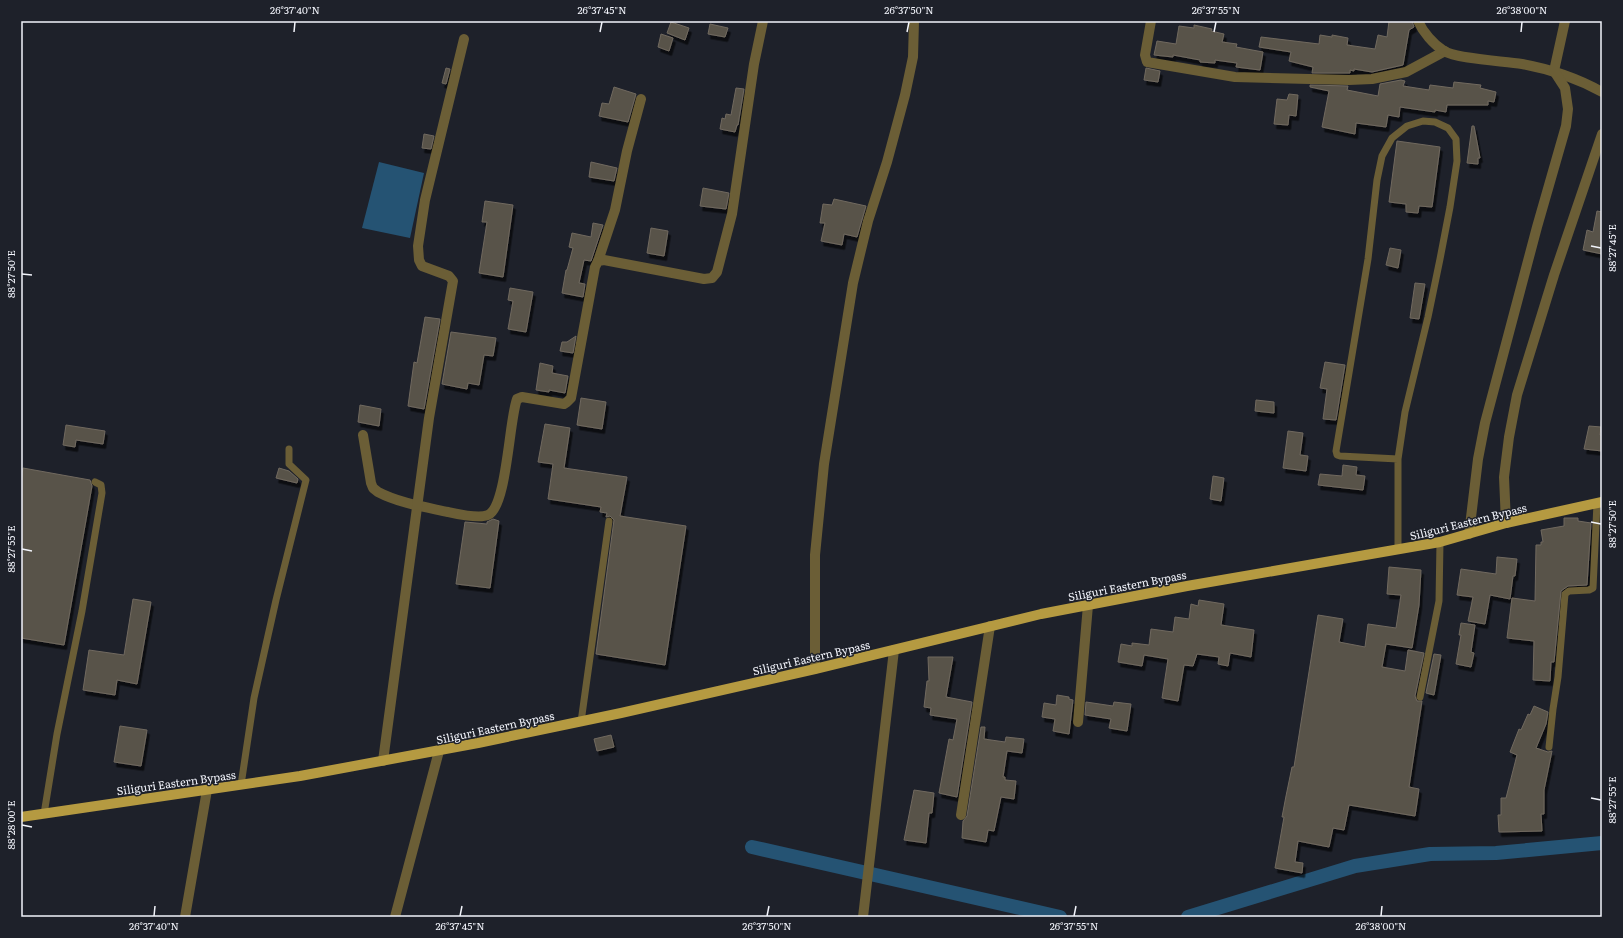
<svg xmlns="http://www.w3.org/2000/svg" width="1623" height="938" font-family="Literata,serif">
  <style>
    .water { fill: #255373 }
    .lines { fill: none; stroke-linecap: round; stroke-linejoin: round }
    .canal { stroke: #255373; stroke-width: 14 }
    .building { fill: #595349; stroke: #70695f; filter: url(#shadow) }
    .lane { stroke: #6b5e36; stroke-width: 7 }
    .street { stroke: #6b5e36; stroke-width: 10 }
    .primary { stroke: #b59a41; stroke-width: 10 }
    .ticks { fill: none; stroke: #f2f4fb; stroke-width: 1.5 }
    .labels { text-anchor: middle; dominant-baseline: central; stroke-width: 3; stroke-linejoin: round; paint-order: stroke }
    .street-label { font-size: 11px; fill: #f2f4fb; stroke: #1e212a }
    .neatline { fill: none; stroke: #f2f4fb; stroke-width: 1.5 }
    .ticks-label { font-size: 10px; text-anchor: middle; fill: #f2f4fb }
  </style>
  <defs>
    <filter id="shadow"><feDropShadow dx="2.5" dy="4.5" stdDeviation="0" flood-color="#0009"/></filter>
  </defs>
  <rect width="100%" height="100%" fill="#1e212a"/>
  <path class="water" d="M379,162l45,11 -14,65 -48,-10z"/>
  <g class="lines">
    <g class="canal">
      <path d="M752,847l308,70"/>
      <path d="M1188,917l167,-51 75,-12 66,-1 106,-10"/>
    </g>
  </g>
  <g class="building">
    <path d="M1389,21h23l2,6 -5,3 -6,35 -31,7 -18,-3v2l-4,-1v3h-38l1,-6 -24,-6 2,-9 -32,-5 2,-10 58,7 1,-9 12,2v-2l16,3 -1,7 28,4 3,-14 9,2z"/>
    <path d="M671,22l18,6 -4,12 -18,-7z"/>
    <path d="M710,24l18,4 -3,9 -17,-3z"/>
    <path d="M1194,25l18,4 -1,2 13,3 -2,8 15,2 -1,3 27,5 -3,18 -24,-3 1,-4 -22,-3v3l-15,-1v-2l-27,-5v2l-19,-2 3,-14 19,3 3,-18 15,2z"/>
    <path d="M661,34l12,4 -4,13 -11,-4z"/>
    <path d="M446,68l4,1 -4,15 -4,-1z"/>
    <path d="M1146,68l14,3 -2,11 -14,-2z"/>
    <path d="M1401,80l4,1 -2,5 26,4 1,-5 23,3 1,-6 27,3 -1,3 16,4 -2,10 -6,-1v4h-41l-1,7 -11,-2v2l-35,-5 -1,10 -11,-2 -2,12 -30,-4 -1,11 -33,-7 7,-36 -19,-4v-2l38,1 -1,4 31,6 2,-12z"/>
    <path d="M614,87l22,7 -8,28 -29,-6 3,-13 7,1z"/>
    <path d="M736,88l8,1 -6,36h-1l-2,7 -15,-3 2,-11 3,1 1,-5 5,1z"/>
    <path d="M1289,94l9,1 -2,21 -7,-1 -1,10 -14,-1 3,-25 10,1z"/>
    <path d="M1472,126h2l6,32h-2v6l-11,-1z"/>
    <path d="M424,134l10,2 -3,13 -9,-1z"/>
    <path d="M1397,141l43,6 -8,60 -13,-1 -1,7 -12,-1v-8l-17,-2z"/>
    <path d="M591,162l26,6 -3,13 -25,-4z"/>
    <path d="M703,188l26,5 -3,16 -26,-3z"/>
    <path d="M834,199l32,7 -9,31 -13,-3 -2,11 -21,-4 4,-18h-5l3,-19 9,1z"/>
    <path d="M485,201l28,4 -10,72 -24,-4 8,-51h-5z"/>
    <path d="M1597,211l5,1v42l-19,-4 4,-20 6,2z"/>
    <path d="M593,223l10,2 -12,36 -7,-1 -5,23 6,1 -2,13 -21,-4 4,-23h1l6,-22 -4,-1 3,-14 19,4z"/>
    <path d="M651,228l17,3 -4,25 -17,-3z"/>
    <path d="M1390,248l11,2 -3,18 -12,-3z"/>
    <path d="M1415,283l10,1 -6,35 -9,-1z"/>
    <path d="M510,288l23,4 -7,40 -18,-3 5,-28 -5,-1z"/>
    <path d="M425,317l15,2 -16,90 -16,-3 6,-44 3,1z"/>
    <path d="M451,332l45,6 -3,18 -9,-1 -5,30 -11,-2 -1,6 -25,-5z"/>
    <path d="M576,336l-3,17 -13,-2 2,-9h5z"/>
    <path d="M1325,362l20,3 -9,55 -13,-1 4,-30 -7,-1z"/>
    <path d="M540,363l13,3 -1,7 16,3 -3,17 -16,-3v2l-13,-2z"/>
    <path d="M581,398l25,4 -4,27 -25,-4z"/>
    <path d="M1256,400l18,2v11l-19,-2z"/>
    <path d="M360,405l21,4 -2,17 -21,-4z"/>
    <path d="M545,424l25,4 -6,40 63,9 -7,39 66,10 -21,139 -69,-11 18,-134 -4,-4 -4,1 1,-4 -7,-1 1,-5 -53,-8 5,-35 -15,-2z"/>
    <path d="M66,425l39,6 -2,13 -27,-4 -1,7 -12,-2z"/>
    <path d="M1589,426l12,1 -1,8h2v16l-18,-2z"/>
    <path d="M1288,431l15,2 -3,22 8,1 -2,15 -23,-3z"/>
    <path d="M1343,465l14,2 -1,8 9,1 -2,14 -45,-5 2,-11 22,2z"/>
    <path d="M23,468l67,12 2,6 -28,159 -43,-7v-156z"/>
    <path d="M279,468l10,3 9,8 -1,4 -21,-5z"/>
    <path d="M1213,476l11,2 -3,23 -11,-2z"/>
    <path d="M1564,518h14v3l13,2 -4,62 -19,1 -7,5 -7,71h-3l-1,19 -17,-1 1,-39 -27,-3 5,-40 23,3 1,-56h5v-3h2l-2,-12 23,-4z"/>
    <path d="M493,519l6,2 -9,67 -34,-4 9,-62 22,2v-2z"/>
    <path d="M1497,557l20,2 -2,17h-2l-3,23 -20,-4 -5,29 -17,-3 5,-24 -16,-2 4,-26 35,5z"/>
    <path d="M1389,567l32,3 -2,35 -7,43 -26,-4 -4,23 23,4 3,-21 16,3 -9,43 2,5h5l-13,86 10,2 -4,27 -66,-11 -5,25 -11,-2 -4,19 -31,-6 -3,21 8,1 -1,10 -27,-5 9,-51h-2l4,-21 6,-29h2l24,-152 25,4 -4,23 26,5 3,-23 28,4 5,-33 -14,-1z"/>
    <path d="M133,599l18,3 -14,82 -20,-4 -2,15 -32,-5 6,-40 35,5z"/>
    <path d="M1199,600l25,4 -3,21 33,5 -3,27 -21,-4 -2,13 -10,-2 1,-7 -22,-3 -4,12 -9,-1 -6,36 -16,-3 6,-39 -24,-4 -2,11 -24,-4 3,-18 11,2v-3l17,2 2,-16 22,3 2,-15 14,2 2,-15 7,2z"/>
    <path d="M1461,623l14,2 -4,27 3,1 -3,14 -15,-3 5,-29h-2z"/>
    <path d="M1434,654l7,1 -7,40 -8,-2z"/>
    <path d="M928,657h25l-7,40 26,5 -15,95 -18,-4 10,-54 4,1 4,-21 -27,-4 1,-7 -7,-1 3,-26h2z"/>
    <path d="M1057,695l12,2v2l4,1 -4,34 -16,-3 2,-12 -13,-2 2,-14 12,2z"/>
    <path d="M1086,702l27,4 1,-4 17,2 -4,27 -18,-3 2,-9 -26,-4z"/>
    <path d="M1534,706l14,6 -2,12 -10,24 12,4 4,-1 -8,39v24h-3l1,17 -43,1 -1,-17h3v-17h5l11,-43 -7,-3 9,-23 2,1 7,-16 2,1z"/>
    <path d="M120,726l27,4 -6,36 -27,-4z"/>
    <path d="M981,727h4l-1,12 21,3 1,-5 18,2 -2,14 -15,-2 -4,26h2v3l11,1 -2,18 -13,-2 -7,34 -6,-1 -2,12 -24,-4 1,-17 4,-5z"/>
    <path d="M611,735l3,12 -17,4 -3,-12z"/>
    <path d="M914,790l20,3 -2,20h-3l-3,30 -22,-3z"/>
  </g>
  <g class="lines">
    <g class="lane">
      <path d="M1398,459l7,-47 23,-95 12,-58 10,-52 7,-46 -1,-22 -8,-11 -13,-6 -12,-1 -16,5 -15,12 -10,18 -5,24 -9,79 -32,192 1,4 3,1 58,3v91"/>
      <path d="M1420,697l19,-96 1,-59"/>
      <path d="M581,722l28,-201"/>
      <path d="M1549,747l4,-38 5,-32 7,-83 4,-3 20,-1 4,-2 4,-85"/>
      <path d="M241,785l13,-87 22,-98 30,-120 -17,-16v-15"/>
      <path d="M44,814l13,-80 25,-123 20,-118 -1,-8 -6,-3"/>
    </g>
    <g class="street">
      <path d="M1151,21l-6,34 2,7 88,15 114,3 23,-1 34,-7 39,-21"/>
      <path d="M1418,21c5,11 15,23 26,30 13,8 60,10 78,13 28,5 55,14 80,28"/>
      <path d="M598,261l17,-51 12,-59 14,-52"/>
      <path d="M363,435l8,48 2,5 5,4c21,11 47,15 70,20 9,2 31,7 40,3 19,-8 21,-95 29,-116l5,-2 42,7 3,-2 4,-4 24,-131 3,-6 6,-1 100,19 8,-1 5,-6 15,-58 22,-150 9,-43"/>
      <path d="M1506,523l-2,-46 5,-40 8,-42 37,-120 48,-141"/>
      <path d="M1469,534l9,-75 7,-36 52,-196 29,-101 2,-17 -3,-21 -11,-17 11,-50"/>
      <path d="M815,669v-114l9,-91 29,-181 15,-62 19,-59 18,-67 8,-38 1,-36"/>
      <path d="M1078,722l10,-117"/>
      <path d="M383,761l46,-343 24,-137 -4,-5 -27,-10 -3,-6 -1,-14 7,-46 39,-161"/>
      <path d="M961,815l29,-189"/>
      <path d="M185,917l22,-127"/>
      <path d="M395,917l44,-166"/>
      <path d="M863,917l31,-267"/>
    </g>
    <path class="primary" d="M21,817l279,-41 178,-33 143,-30 194,-44 226,-55 146,-28 253,-44 66,-19 96,-21"/>
  </g>
  <path class="ticks" d="M294,32l1,-10M600,32l2,-10M907,32l2,-10M1214,32l2,-10M1521,32l1,-10M1591,246l10,2M22,274l10,1M1591,522l10,2M22,549l10,2M1591,798l10,2M22,825l10,2M154,916l1,-10M460,916l2,-10M767,916l2,-10M1074,916l2,-10M1381,916l1,-10"/>
  <g class="labels">
    <g class="street-label">
      <text transform="translate(1468 521) rotate(-14)">Siliguri Eastern Bypass</text>
      <text transform="translate(1127 585) rotate(-11)">Siliguri Eastern Bypass</text>
      <text transform="translate(811 657) rotate(-13)">Siliguri Eastern Bypass</text>
      <text transform="translate(495 727) rotate(-12)">Siliguri Eastern Bypass</text>
      <text transform="translate(176 782) rotate(-8)">Siliguri Eastern Bypass</text>
    </g>
  </g>
  <rect width="1623" height="938" fill="none" stroke="#1e212a" stroke-width="44"/>
  <rect x="22" y="22" width="1579" height="894" class="neatline"/>
  <g class="ticks-label">
    <text x="295" y="14">26°37'40"N</text>
    <text x="602" y="14">26°37'45"N</text>
    <text x="909" y="14">26°37'50"N</text>
    <text x="1216" y="14">26°37'55"N</text>
    <text x="1522" y="14">26°38'00"N</text>
    <text transform="translate(1612 248) rotate(-90)" y="4">88°27'45"E</text>
    <text transform="translate(11 274) rotate(-90)" y="4">88°27'50"E</text>
    <text transform="translate(1612 524) rotate(-90)" y="4">88°27'50"E</text>
    <text transform="translate(11 549) rotate(-90)" y="4">88°27'55"E</text>
    <text transform="translate(1612 800) rotate(-90)" y="4">88°27'55"E</text>
    <text transform="translate(11 825) rotate(-90)" y="4">88°28'00"E</text>
    <text x="154" y="930">26°37'40"N</text>
    <text x="460" y="930">26°37'45"N</text>
    <text x="767" y="930">26°37'50"N</text>
    <text x="1074" y="930">26°37'55"N</text>
    <text x="1381" y="930">26°38'00"N</text>
  </g>
</svg>
